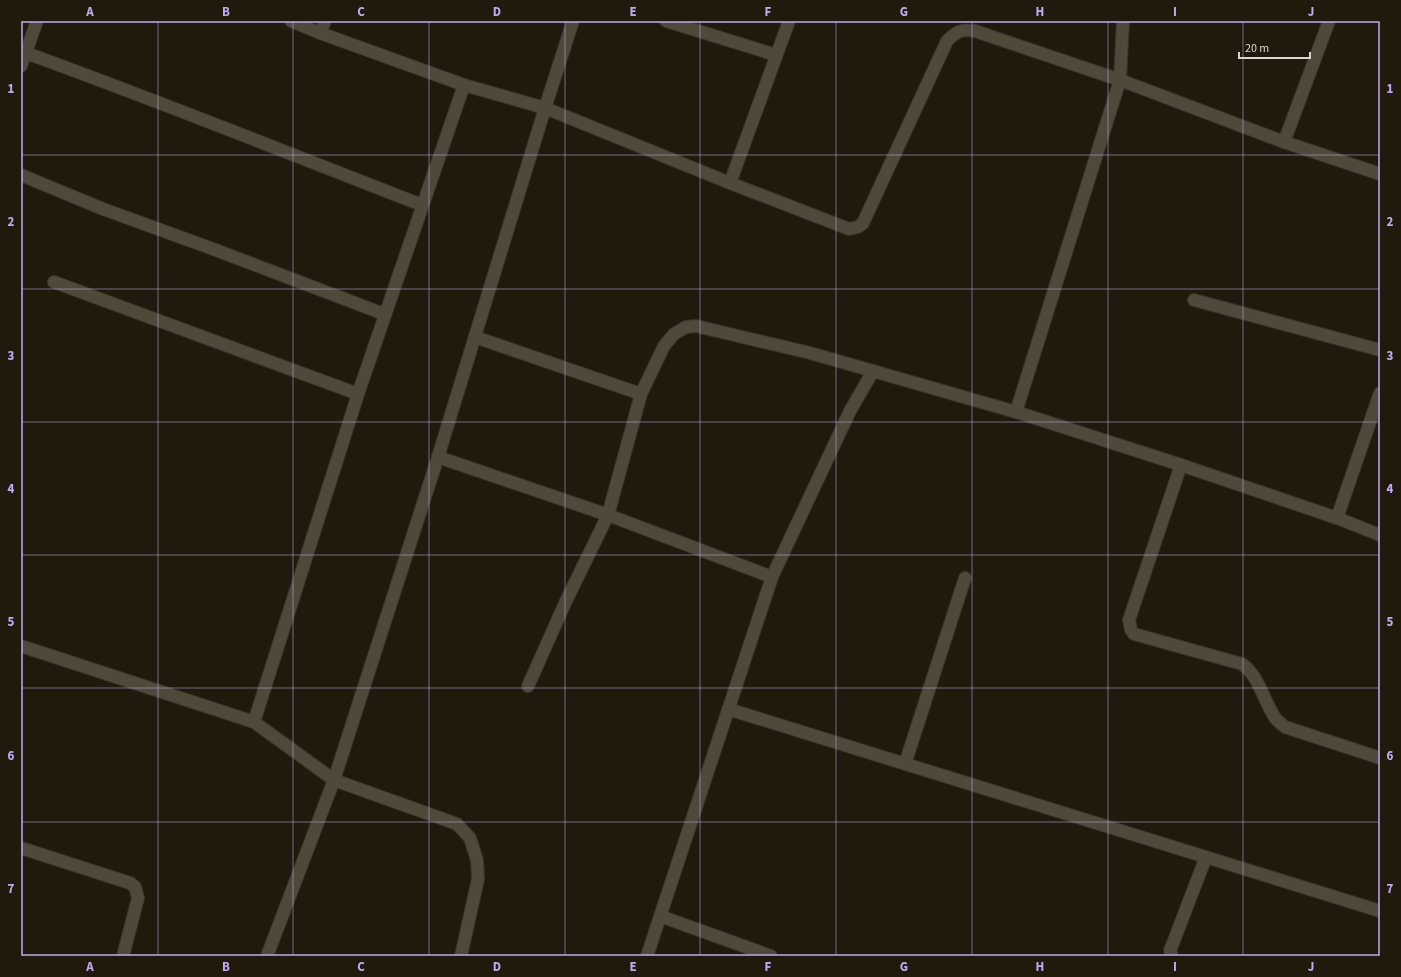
<svg xmlns="http://www.w3.org/2000/svg" width="1401" height="977" font-family="'Source Sans 3',sans-serif">
  <style>
    .lines { fill: none; stroke-linecap: round; stroke-linejoin: round }
    .minor-casing { stroke: #39332d; stroke-width: 14 }
    .minor { stroke: #504939; stroke-width: 12 }
    .grid { fill: none; stroke: #c2a8f2; stroke-width: 1; stroke-opacity: 0.55 }
    .neatline { fill: none; stroke: #c2a8f2; stroke-width: 1.5 }
    .grid-label { font-size: 13px; text-anchor: middle; font-weight: bold; fill: #c2a8f2 }
  </style>
  <rect width="100%" height="100%" fill="#211a0c"/>
  <g class="lines">
    <defs>
      <g id="minor">
        <path d="M291,21l29,12 144,52 81,23 185,75 119,46 9,-2 5,-4 84,-182c10,-10 14,-12 28,-10l145,49 164,62 96,32"/>
        <path d="M666,21l110,34"/>
        <path d="M320,33l5,-12"/>
        <path d="M26,53c133,48 264,101 396,152"/>
        <path d="M21,66l16,-45"/>
        <path d="M1284,142l45,-121"/>
        <path d="M21,175l82,34 110,40 171,65"/>
        <path d="M730,183l59,-162"/>
        <path d="M54,282l304,112"/>
        <path d="M1194,300l186,50"/>
        <path d="M475,337l166,57"/>
        <path d="M1016,412l104,-332 3,-59"/>
        <path d="M438,457l170,58 164,62"/>
        <path d="M1181,465l-52,155 2,10 3,4 108,30c17,12 21,35 32,52 2,4 7,8 11,11l95,31"/>
        <path d="M1337,518l43,-125"/>
        <path d="M21,646l233,76 80,58 123,44 13,14 7,22 1,19 -17,77"/>
        <path d="M528,686l38,-85 42,-86 33,-121 23,-48 10,-12 12,-7 10,-1 114,27 63,18"/>
        <path d="M728,709l652,202"/>
        <path d="M254,722l104,-328 106,-309"/>
        <path d="M905,764l60,-186"/>
        <path d="M21,848l109,35 5,4 3,11 -15,58"/>
        <path d="M660,916l111,40"/>
        <path d="M267,956l67,-176 104,-323 107,-349 28,-87"/>
        <path d="M647,956l125,-379 78,-166 23,-40 143,41 165,53 156,53 43,17"/>
        <path d="M1172,956l-2,-6 3,-7 33,-86"/>
      </g>
    </defs>
    <use href="#minor" class="minor-casing"/>
    <use href="#minor" class="minor"/>
  </g>
  <path class="grid" d="M158,21v935M293,21v935M429,21v935M565,21v935M700,21v935M836,21v935M972,21v935M1108,21v935M1243,21v935M21,155h1359M21,289h1359M21,422h1359M21,555h1359M21,688h1359M21,822h1359"/>
  <rect width="1401" height="977" fill="none" stroke="#211a0c" stroke-width="44"/>
  <path d="M1239 52v6h71v-6" fill="none" stroke="#dbd7cd" stroke-width="2"/>
  <text x="1245" y="52" font-size="12" fill="#dbd7cd" stroke="#211a0c" stroke-width="3" paint-order="stroke">20 m</text>
  <rect x="22" y="22" width="1357" height="933" class="neatline"/>
  <g class="grid-label">
    <text x="90" y="16">A</text>
    <text x="226" y="16">B</text>
    <text x="361" y="16">C</text>
    <text x="497" y="16">D</text>
    <text x="633" y="16">E</text>
    <text x="768" y="16">F</text>
    <text x="904" y="16">G</text>
    <text x="1040" y="16">H</text>
    <text x="1175" y="16">I</text>
    <text x="1311" y="16">J</text>
    <text x="11" y="93">1</text>
    <text x="1390" y="93">1</text>
    <text x="11" y="226">2</text>
    <text x="1390" y="226">2</text>
    <text x="11" y="360">3</text>
    <text x="1390" y="360">3</text>
    <text x="11" y="493">4</text>
    <text x="1390" y="493">4</text>
    <text x="11" y="626">5</text>
    <text x="1390" y="626">5</text>
    <text x="11" y="760">6</text>
    <text x="1390" y="760">6</text>
    <text x="11" y="893">7</text>
    <text x="1390" y="893">7</text>
    <text x="90" y="971">A</text>
    <text x="226" y="971">B</text>
    <text x="361" y="971">C</text>
    <text x="497" y="971">D</text>
    <text x="633" y="971">E</text>
    <text x="768" y="971">F</text>
    <text x="904" y="971">G</text>
    <text x="1040" y="971">H</text>
    <text x="1175" y="971">I</text>
    <text x="1311" y="971">J</text>
  </g>
</svg>
